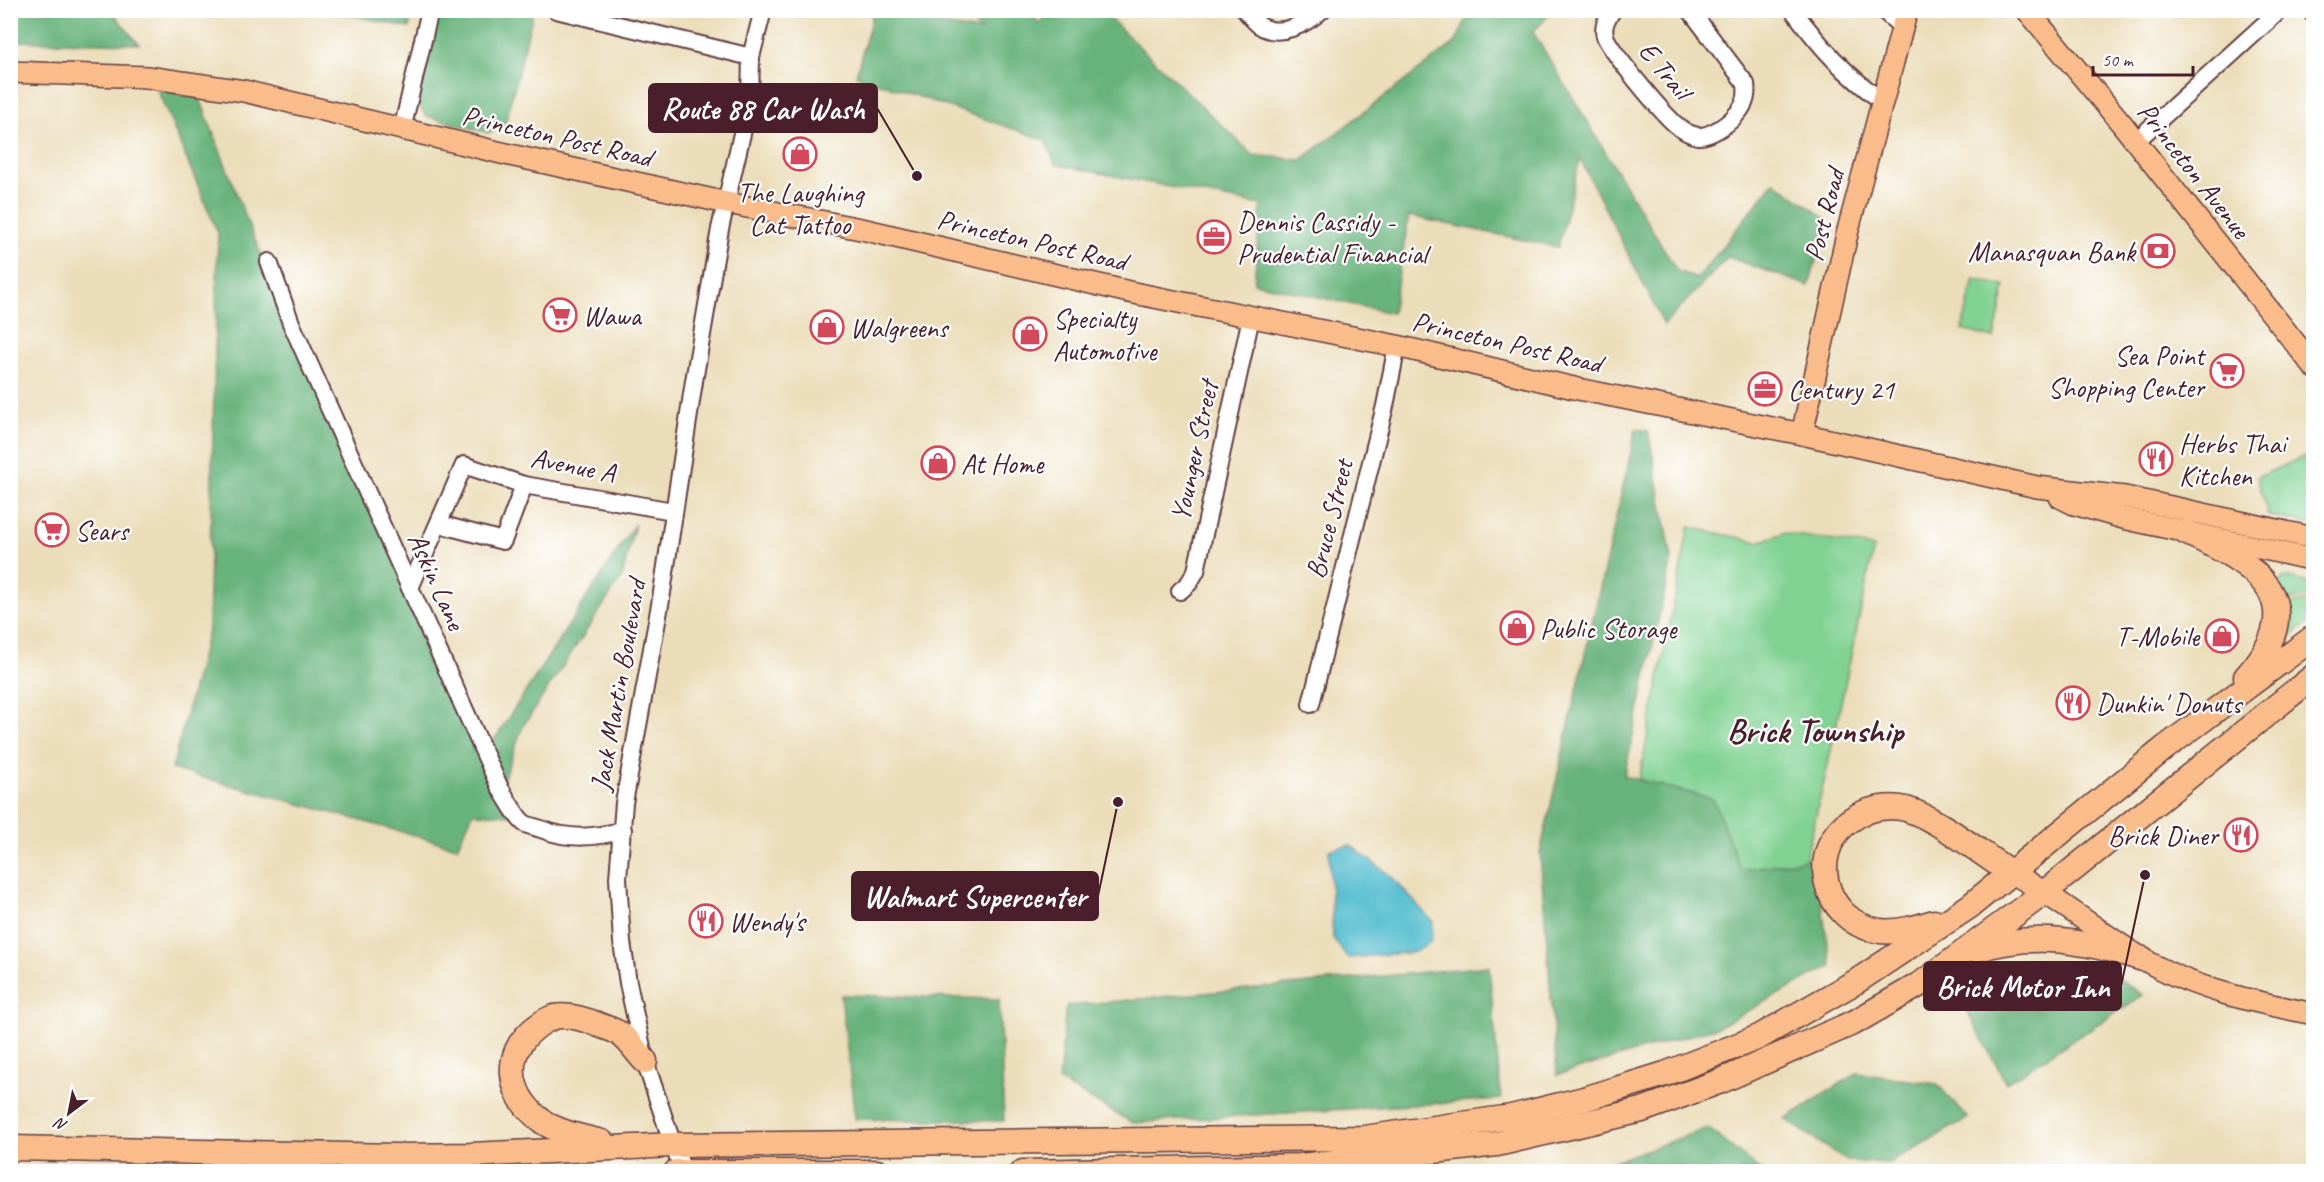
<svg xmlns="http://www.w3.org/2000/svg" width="2324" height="1182" font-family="Caveat,sans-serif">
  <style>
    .green { fill: #80d192; stroke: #65785e; stroke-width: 1.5 }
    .forest { fill: #68b37c; stroke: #596954; stroke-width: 1.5 }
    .water { fill: #51bccd; stroke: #4e6e7c; stroke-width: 1.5 }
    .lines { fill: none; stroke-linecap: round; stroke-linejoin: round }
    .minor-casing { stroke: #623c40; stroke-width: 20 }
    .major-casing { stroke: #623c40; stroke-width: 24 }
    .highway-casing { stroke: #623c40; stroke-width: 27 }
    .minor { stroke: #fff; stroke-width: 16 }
    .major { stroke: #f9bc8a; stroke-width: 21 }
    .highway { stroke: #f9bc8a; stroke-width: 24 }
    .labels { text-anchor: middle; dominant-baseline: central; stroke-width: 4.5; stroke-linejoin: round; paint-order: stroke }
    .street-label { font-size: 28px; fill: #4a1f2b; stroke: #fff }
    .poi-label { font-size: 28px; fill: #4a1f2b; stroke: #fff; text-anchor: start }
    .district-label { font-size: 34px; font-weight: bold; fill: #4a1f2b; stroke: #fff }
    .leader { fill: none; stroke: #4a1f2b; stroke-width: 2 }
    .callout-dot { fill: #4a1f2b; stroke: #fff; stroke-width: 2 }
    .callout { fill: #4a1f2b; stroke: #4a1f2b; stroke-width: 2 }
    .callout-label { font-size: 30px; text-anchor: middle; font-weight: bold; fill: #fff }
  </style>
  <rect width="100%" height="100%" fill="#fff"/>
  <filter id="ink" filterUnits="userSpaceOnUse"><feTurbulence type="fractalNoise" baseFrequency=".0167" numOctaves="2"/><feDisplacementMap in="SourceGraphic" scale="12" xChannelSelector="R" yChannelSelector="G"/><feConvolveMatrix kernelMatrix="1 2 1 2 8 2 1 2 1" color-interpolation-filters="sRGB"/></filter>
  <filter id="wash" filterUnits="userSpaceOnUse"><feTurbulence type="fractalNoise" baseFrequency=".008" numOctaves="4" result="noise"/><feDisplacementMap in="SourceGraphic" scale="24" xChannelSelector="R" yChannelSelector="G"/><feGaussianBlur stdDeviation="1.35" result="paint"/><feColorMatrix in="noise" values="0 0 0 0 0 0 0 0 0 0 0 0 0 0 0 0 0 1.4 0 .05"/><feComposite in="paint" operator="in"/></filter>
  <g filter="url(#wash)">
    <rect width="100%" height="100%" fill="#ebddb9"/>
    <g class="green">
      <path d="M1974,279l31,7 -11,52 -32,-8z"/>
      <path d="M2313,453v72l-45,-10 -11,-38z"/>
      <path d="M1689,527l70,15 24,-9 91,14 -47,222 -25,105 -61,5 -104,-90z"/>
      <path d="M2284,577l29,7v11l-29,8 -6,-19z"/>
      <path d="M2313,599v20l-24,19 -7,-4 2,-27z"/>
    </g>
    <g class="forest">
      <path d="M515,10l18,4 -28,109 -16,10 -63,-17 -11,-15 21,-90z"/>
      <path d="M111,11l28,33 -128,-3v-30z"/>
      <path d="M334,11h78l-3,17z"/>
      <path d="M962,11h70l6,12 13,-12h51l151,144 48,5 155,-118 14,-31h83l-20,21 144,239 20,8 77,-97 53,37 -18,67 -81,-29 -64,68 -84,-166 -22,88 -149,-31 -17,97 -138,-30 7,-78 -206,-41 -10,-24 -189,-65 17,-62 107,18z"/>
      <path d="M157,89l43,10 49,127 232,534 154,-236 -13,53 -99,149 -26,70 14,19 -38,-2 -16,34 -285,-78 36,-138 10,-398z"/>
      <path d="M1636,429l12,2 24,127 -48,218 89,23 28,71 74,-12 16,108 -113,61 -161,48 -17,-222z"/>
      <path d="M1489,966l12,133 -368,24 -74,-42 7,-75z"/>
      <path d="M2105,970l38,25 -137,88 -45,-83 45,-28z"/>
      <path d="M841,995l158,4 5,122 -149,-2z"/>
      <path d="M1857,1073l80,11 31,34 -79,45 -42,-2 -62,-42z"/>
      <path d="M1708,1128l53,43h-150l-2,-8z"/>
    </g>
    <path class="water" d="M1350,845l42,32 41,45 -2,19 -16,11 -68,6 -14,-20 -4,-88z"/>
  </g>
  <g filter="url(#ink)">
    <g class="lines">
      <defs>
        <g id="minor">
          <path d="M556,10l195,47"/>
          <path d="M1245,10c4,5 9,11 14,15 20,14 47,-1 63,-15"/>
          <path d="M1613,10c-6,8 -11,16 -8,26 6,16 55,74 69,87 6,6 16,12 24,13 11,1 29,-11 36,-19 10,-10 14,-19 12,-33l-56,-74"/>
          <path d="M1793,10c29,39 51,63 90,92"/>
          <path d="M1883,10l20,18"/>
          <path d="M2310,10l4,5"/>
          <path d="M402,130l28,-120"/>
          <path d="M2136,141l144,-131"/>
          <path d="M269,262l22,61 209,465c6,9 16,29 24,35 4,3 12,4 17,6 28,11 54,9 82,1"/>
          <path d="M439,524l64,17 21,-56"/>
          <path d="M410,588l54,-123 60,20 149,26"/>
          <path d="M1180,591l9,-8 7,-12 55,-254"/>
          <path d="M1311,704l74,-298 12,-60"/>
          <path d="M684,1172l-11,-27 -28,-84 -17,-78 -6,-41 -4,-64 6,-75 37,-204 33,-218 26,-152 30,-130 1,-42 12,-47"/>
        </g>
        <g id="major">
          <path d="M2027,10l95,114 192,243"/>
          <path d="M10,72l137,5 97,14 266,64 217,48 139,27 263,62 268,54 181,43 224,45 235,53 88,10 189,41"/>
          <path d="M1802,434l46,-204 59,-220"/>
          <path d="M2060,497l14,7 49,14 191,42"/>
          <path d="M2012,873c46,25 86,59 131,86 52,31 112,43 171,55"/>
        </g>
        <g id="highway">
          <path d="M2185,532c71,32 129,68 61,145"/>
          <path d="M1934,922c-16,5 -36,11 -54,9 -58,-8 -77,-85 -23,-115 14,-8 33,-11 49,-7 33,10 75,45 106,64"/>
          <path d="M1975,950c60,-19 109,-9 168,9"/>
          <path d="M602,1142c-20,-5 -48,-10 -64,-24 -30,-25 -36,-64 -3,-90 5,-4 13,-9 19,-11 14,-3 33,3 45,8 7,3 16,5 21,9 10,7 17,19 25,27"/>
          <path d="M10,1148l388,8 73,-1 202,-10 691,-7 147,-21 73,-18 81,-25 94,-37 98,-56 113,-75 196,-159 148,-110"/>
          <path d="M676,1172h201"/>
          <path d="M1023,1172l277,-6 197,-22 145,-34 79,-29 134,-59 67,-39 123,-91 269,-216"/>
        </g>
      </defs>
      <use href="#minor" class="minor-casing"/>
      <use href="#major" class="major-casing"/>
      <use href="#highway" class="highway-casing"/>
      <use href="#minor" class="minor"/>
      <use href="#major" class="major"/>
      <use href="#highway" class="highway"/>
    </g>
  </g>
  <defs>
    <symbol id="shop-ring" viewBox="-11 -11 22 22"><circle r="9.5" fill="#fff" stroke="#d1495b" stroke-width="1.5"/><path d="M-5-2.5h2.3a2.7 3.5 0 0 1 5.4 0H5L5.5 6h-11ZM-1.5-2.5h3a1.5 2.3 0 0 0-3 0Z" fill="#d1495b"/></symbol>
    <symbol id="office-ring" viewBox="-11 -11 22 22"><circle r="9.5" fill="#fff" stroke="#d1495b" stroke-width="1.5"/><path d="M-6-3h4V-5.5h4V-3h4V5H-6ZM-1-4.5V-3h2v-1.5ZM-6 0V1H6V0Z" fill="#d1495b"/></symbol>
    <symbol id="bank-ring" viewBox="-11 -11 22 22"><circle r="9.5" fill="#fff" stroke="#d1495b" stroke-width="1.5"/><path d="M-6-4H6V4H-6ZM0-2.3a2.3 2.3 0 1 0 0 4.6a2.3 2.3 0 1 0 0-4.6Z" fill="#d1495b"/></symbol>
    <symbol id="supermarket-ring" viewBox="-11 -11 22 22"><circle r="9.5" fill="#fff" stroke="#d1495b" stroke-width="1.5"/><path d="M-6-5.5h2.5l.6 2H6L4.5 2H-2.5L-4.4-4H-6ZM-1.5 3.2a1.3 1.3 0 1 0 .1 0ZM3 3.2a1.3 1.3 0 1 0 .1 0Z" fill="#d1495b"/></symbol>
    <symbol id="restaurant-ring" viewBox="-11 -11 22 22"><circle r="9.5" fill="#fff" stroke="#d1495b" stroke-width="1.5"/><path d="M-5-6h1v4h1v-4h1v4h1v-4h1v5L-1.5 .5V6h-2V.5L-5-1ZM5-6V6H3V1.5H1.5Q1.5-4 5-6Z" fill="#d1495b"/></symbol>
  </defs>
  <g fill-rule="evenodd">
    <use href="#shop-ring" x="781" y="135" width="38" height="38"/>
    <use href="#office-ring" x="1195" y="218" width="38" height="38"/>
    <use href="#bank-ring" x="2139" y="232" width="38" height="38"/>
    <use href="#supermarket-ring" x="541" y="296" width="38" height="38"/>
    <use href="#shop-ring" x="808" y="308" width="38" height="38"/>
    <use href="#shop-ring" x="1011" y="315" width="38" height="38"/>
    <use href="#supermarket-ring" x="2208" y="352" width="38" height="38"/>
    <use href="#office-ring" x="1746" y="370" width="38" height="38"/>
    <use href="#restaurant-ring" x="2137" y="440" width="38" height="38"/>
    <use href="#shop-ring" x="919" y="444" width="38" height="38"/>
    <use href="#supermarket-ring" x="33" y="511" width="38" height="38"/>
    <use href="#shop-ring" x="1498" y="609" width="38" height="38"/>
    <use href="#shop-ring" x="2203" y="617" width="38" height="38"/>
    <use href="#restaurant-ring" x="2054" y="684" width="38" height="38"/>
    <use href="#restaurant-ring" x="2222" y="816" width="38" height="38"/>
    <use href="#restaurant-ring" x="687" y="902" width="38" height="38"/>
  </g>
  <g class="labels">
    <g class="street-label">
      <text transform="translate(1665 70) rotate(51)">E Trail</text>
      <text transform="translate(557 136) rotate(13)">Princeton Post Road</text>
      <text transform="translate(2194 170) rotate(52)">Princeton Avenue</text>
      <text transform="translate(1824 215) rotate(-76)">Post Road</text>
      <text transform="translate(1032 240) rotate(13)">Princeton Post Road</text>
      <text transform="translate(1507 342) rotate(13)">Princeton Post Road</text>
      <text transform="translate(1194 451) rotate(-78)">Younger Street</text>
      <text transform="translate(573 465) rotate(11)">Avenue A</text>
      <text transform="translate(1329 519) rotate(-76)">Bruce Street</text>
      <text transform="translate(437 581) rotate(66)">Askin Lane</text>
      <text transform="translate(618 685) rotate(-80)">Jack Martin Boulevard</text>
    </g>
    <g class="poi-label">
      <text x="800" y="192" text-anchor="middle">The Laughing<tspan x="800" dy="32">Cat Tattoo</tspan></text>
      <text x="1237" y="221">Dennis Cassidy -<tspan x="1237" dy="32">Prudential Financial</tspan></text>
      <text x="2135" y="251" text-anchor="end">Manasquan Bank</text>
      <text x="583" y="315">Wawa</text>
      <text x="1053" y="318">Specialty<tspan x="1053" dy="32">Automotive</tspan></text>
      <text x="850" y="327">Walgreens</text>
      <text x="2204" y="355" text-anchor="end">Sea Point<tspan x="2204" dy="32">Shopping Center</tspan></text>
      <text x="1788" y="389">Century 21</text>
      <text x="2179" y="443">Herbs Thai<tspan x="2179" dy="32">Kitchen</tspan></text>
      <text x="961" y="463">At Home</text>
      <text x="75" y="530">Sears</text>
      <text x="1540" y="628">Public Storage</text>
      <text x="2199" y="636" text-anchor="end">T-Mobile</text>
      <text x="2096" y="703">Dunkin' Donuts</text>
      <text x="2218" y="835" text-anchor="end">Brick Diner</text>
      <text x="729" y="921">Wendy's</text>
    </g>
    <g class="district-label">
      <text x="1815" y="730">Brick Township</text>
    </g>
  </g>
  <path class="leader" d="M917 176L877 108M1118 802L1098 896M2145 875L2121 986"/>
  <g class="callout-dot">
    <circle cx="917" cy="176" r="6"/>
    <circle cx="1118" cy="802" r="6"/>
    <circle cx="2145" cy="875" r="6"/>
  </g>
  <g class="callout">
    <rect x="649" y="84" width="228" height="48" rx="6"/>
    <rect x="852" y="872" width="246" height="48" rx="6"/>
    <rect x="1924" y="962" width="197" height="48" rx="6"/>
  </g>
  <g class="callout-label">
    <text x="763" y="119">Route 88 Car Wash</text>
    <text x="975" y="907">Walmart Supercenter</text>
    <text x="2023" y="997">Brick Motor Inn</text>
  </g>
  <rect width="2324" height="1182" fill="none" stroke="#fff" stroke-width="36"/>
  <g transform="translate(69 1113) rotate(212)" stroke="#ffffff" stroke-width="4.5" paint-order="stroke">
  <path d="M0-4.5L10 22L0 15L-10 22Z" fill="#4a1f2b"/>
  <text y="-9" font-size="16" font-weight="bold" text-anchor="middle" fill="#4a1f2b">N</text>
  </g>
  <path d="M2093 66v9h100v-9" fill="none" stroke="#4a1f2b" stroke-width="3"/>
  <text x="2102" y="66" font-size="18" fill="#4a1f2b" stroke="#ffffff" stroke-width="4.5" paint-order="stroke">50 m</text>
</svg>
